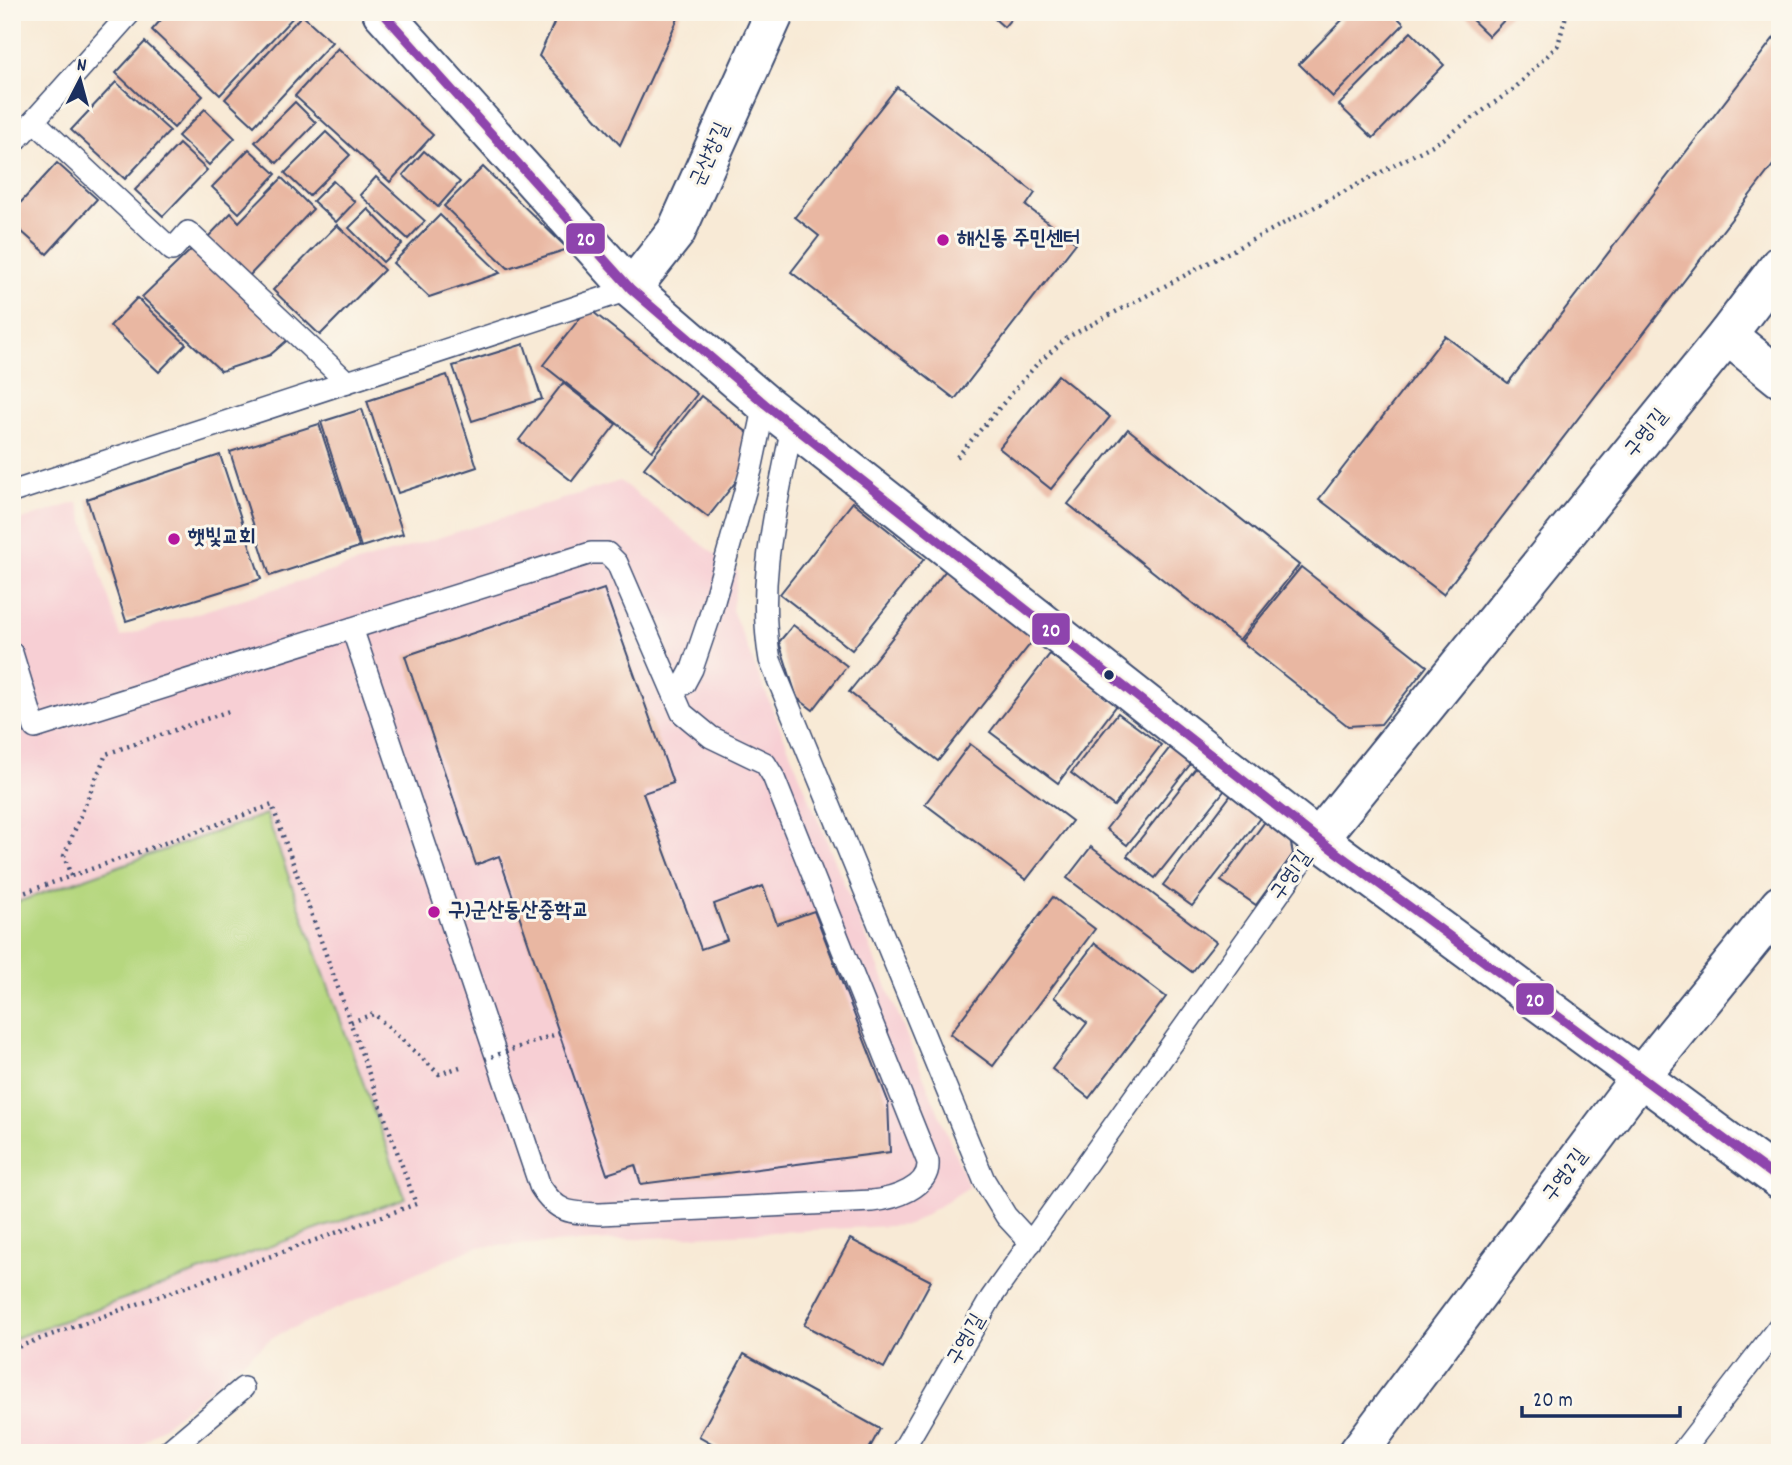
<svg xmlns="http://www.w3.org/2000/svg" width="1792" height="1465" font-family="Dekko,'Poor Story',sans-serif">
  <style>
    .built { fill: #f7cfd4 }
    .green { fill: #b6d77f; stroke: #68836e; stroke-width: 2 }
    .building { fill: #e9b7a2 }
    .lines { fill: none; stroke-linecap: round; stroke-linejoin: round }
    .lane-casing { stroke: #3c4b70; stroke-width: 24 }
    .street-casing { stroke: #3c4b70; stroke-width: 42 }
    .secondary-casing { stroke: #3c4b70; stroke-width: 42 }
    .path { stroke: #3c4b70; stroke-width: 4.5; stroke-dasharray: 2 5; stroke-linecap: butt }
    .lane { stroke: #fff; stroke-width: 21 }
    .street { stroke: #fff; stroke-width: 38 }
    .secondary { stroke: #fff; stroke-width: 38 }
    .path-bridge { stroke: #3c4b70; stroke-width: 4.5; stroke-dasharray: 2 5; stroke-linecap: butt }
    .bus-1-casing { stroke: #fbf7ec; stroke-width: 14 }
    .bus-1 { stroke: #8e44ad; stroke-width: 9 }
    .poi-dot { fill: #b5179e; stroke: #fbf7ec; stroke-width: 2.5 }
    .bus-dot { fill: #1b2f5e; stroke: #fbf7ec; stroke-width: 2.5 }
    .labels { text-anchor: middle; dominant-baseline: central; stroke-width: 6; stroke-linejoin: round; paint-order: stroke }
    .street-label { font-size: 21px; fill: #1b2f5e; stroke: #fbf7ec }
    .poi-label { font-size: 21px; font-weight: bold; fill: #1b2f5e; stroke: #fbf7ec; text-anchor: start }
    .line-badge { stroke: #fbf7ec; stroke-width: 2.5 }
    .badge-label { font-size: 19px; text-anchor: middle; font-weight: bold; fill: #fff }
  </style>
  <rect width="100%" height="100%" fill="#fbf7ec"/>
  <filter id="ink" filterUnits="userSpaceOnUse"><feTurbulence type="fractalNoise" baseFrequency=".0143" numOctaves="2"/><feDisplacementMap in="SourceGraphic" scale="14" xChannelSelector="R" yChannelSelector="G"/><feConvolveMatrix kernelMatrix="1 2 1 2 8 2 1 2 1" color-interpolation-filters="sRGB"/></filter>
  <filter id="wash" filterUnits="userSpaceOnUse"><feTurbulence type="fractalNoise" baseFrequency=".00686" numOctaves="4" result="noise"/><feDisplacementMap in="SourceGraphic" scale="28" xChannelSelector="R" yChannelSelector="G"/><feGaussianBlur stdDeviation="1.57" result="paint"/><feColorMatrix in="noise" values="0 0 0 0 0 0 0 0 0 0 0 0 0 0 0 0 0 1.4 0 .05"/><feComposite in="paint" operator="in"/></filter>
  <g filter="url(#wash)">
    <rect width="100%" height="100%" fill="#f8ead6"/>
    <path class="built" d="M620,481l118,91 -6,38 237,577 -60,38 -433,22 -203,90 -142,116h-119v-930l66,-21 43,135z"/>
    <path class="green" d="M266,814l139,384 -393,141v-435z"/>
    <g id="blocks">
      <g class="building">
        <path d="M168,12h130l-78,83 -68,-65z"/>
        <path d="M559,12h122l-61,133 -81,-89z"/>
        <path d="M987,12h30l-13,15z"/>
        <path d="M1350,12h42l12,12 -71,73 -34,-33z"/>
        <path d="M1464,12h48l-23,24z"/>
        <path d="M302,15l30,27 -78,84 -29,-27z"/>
        <path d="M1780,30v126l-337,438 -124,-95 126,-163 63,47z"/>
        <path d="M1411,32l33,33 -71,73 -34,-33z"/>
        <path d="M145,42l58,54 -29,32 -58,-55z"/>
        <path d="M338,48l95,87 -43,47 -95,-86z"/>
        <path d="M116,82l54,49 -45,48 -54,-49z"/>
        <path d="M897,87l138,106 -9,13 50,37 -121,156 -164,-127 28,-36 -24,-19z"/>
        <path d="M295,102l21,21 -39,40 -22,-21z"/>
        <path d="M205,109l30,29 -26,27 -31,-29z"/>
        <path d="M326,132l24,23 -41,41 -24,-23z"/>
        <path d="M179,144l28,26 -44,46 -28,-26z"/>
        <path d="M249,149l27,25 -37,39 -27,-26z"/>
        <path d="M424,151l36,31 -22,25 -35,-32z"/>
        <path d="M57,163l40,36 -50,55 -35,-31v-11z"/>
        <path d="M483,167l85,82 -60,19 -64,-62z"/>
        <path d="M376,177l49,44 -17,18 -48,-44z"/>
        <path d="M282,178l31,31 -65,68 -41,-39 24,-25 8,9z"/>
        <path d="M333,181l22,21 -19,20 -23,-21z"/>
        <path d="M368,209l34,35 -19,18 -34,-34z"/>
        <path d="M440,215l60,58 -71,24 -36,-34z"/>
        <path d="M337,225l47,45 -64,65 -47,-45z"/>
        <path d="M195,246l96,91 -21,18 -49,16 -79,-74z"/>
        <path d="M137,298l49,46 -27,28 -49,-46z"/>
        <path d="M588,308l109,86 -45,57 -109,-86z"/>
        <path d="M524,344l18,55 -70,22 -19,-55z"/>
        <path d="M447,375l30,92 -79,26 -31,-92z"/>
        <path d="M1058,375l52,42 -59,72 -52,-41z"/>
        <path d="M563,383l53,41 -44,57 -53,-41z"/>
        <path d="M701,396l52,41 -8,33 -37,47 -64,-49z"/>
        <path d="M362,409l41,125 -42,13 -40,-125z"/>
        <path d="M319,424l40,123 -89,29 -40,-124z"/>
        <path d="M1128,429l171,136 -60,75 -171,-136z"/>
        <path d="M220,455l41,124 -135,42 -39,-122z"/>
        <path d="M853,502l71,57 -72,91 -72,-56z"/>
        <path d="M1301,567l126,99 -46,58 -33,2 -107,-85z"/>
        <path d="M947,569l88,69 -97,123 -89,-69z"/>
        <path d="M604,589l69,194 -30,10 58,156 26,-9 -13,-36 49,-18 14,38 37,-13 74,190 2,51 -249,32 -6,-19 -28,9 -108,-318 -23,9 -71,-209z"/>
        <path d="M793,625l54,41 -34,44 -16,-12 -18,-56z"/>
        <path d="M1050,654l67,51 -59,78 -68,-51z"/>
        <path d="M1118,713l43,32 -47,61 -43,-33z"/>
        <path d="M970,744l102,77 -46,59 -101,-76z"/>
        <path d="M1172,745l21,16 -66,84 -21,-16z"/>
        <path d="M1200,763l28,23 -73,92 -28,-22z"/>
        <path d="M1234,791l29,23 -71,92 -29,-21z"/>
        <path d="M1270,815l18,14 5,25 -37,51 -35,-24z"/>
        <path d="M1091,847l125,95 -24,30 -125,-94z"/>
        <path d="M1053,897l42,32 -102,137 -43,-32z"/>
        <path d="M1095,943l71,54 -77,101 -37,-29 35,-46 -33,-26z"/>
        <path d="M850,1239l81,42 -47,87 -80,-43z"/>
        <path d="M744,1354l136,75 -13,24h-138l-30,-17z"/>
      </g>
    </g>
  </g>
  <g filter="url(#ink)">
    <use href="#blocks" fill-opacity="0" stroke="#3c4b70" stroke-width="2"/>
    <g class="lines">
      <defs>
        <g id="lane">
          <path d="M34,121l138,129 16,-18 159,150"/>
          <path d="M12,145l119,-133"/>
          <path d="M792,426c-15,79 -36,154 -22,234l214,520 22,36 25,27"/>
          <path d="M12,492l619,-203"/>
          <path d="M12,653l23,75 556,-175h16l10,10 65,150 29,24 54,26 8,13 155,386c2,26 -35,37 -56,39l-272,13c-30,-1 -43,-1 -60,-28l-188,-558"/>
          <path d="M673,691l11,-7 8,-15 17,-50 42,-149 14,-66"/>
          <path d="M166,1453l77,-65"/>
          <path d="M901,1453l90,-155 327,-459"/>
          <path d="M1681,1453l99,-128"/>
        </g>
        <g id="street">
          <path d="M1727,335l53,43"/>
          <path d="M1318,839l409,-504 53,-70"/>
          <path d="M1358,1453l283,-377 139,-171"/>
        </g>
        <g id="secondary">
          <path d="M382,12l249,277 134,115 553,435 462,341"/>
          <path d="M631,289l45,-57 99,-220"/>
        </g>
      </defs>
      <use href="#lane" class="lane-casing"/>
      <use href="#street" class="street-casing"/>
      <use href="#secondary" class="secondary-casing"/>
      <g class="path">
        <path d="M957,457l80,-93 31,-27 374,-197 73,-52 43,-43 9,-33"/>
        <path d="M71,876l-7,-20 42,-102 123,-43"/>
        <path d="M12,897l260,-92 144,399 -404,145"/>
        <path d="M351,1022l23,-8 65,60 21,-7"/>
      </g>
      <use href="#lane" class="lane"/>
      <use href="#street" class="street"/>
      <use href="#secondary" class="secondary"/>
      <path class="path-bridge" d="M485,1059l74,-26"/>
      <defs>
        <path id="bus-1" d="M382,12l249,277 134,115 553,435 462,341"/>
      </defs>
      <use href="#bus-1" class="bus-1-casing"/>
      <use href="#bus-1" class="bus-1"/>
    </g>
  </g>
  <g class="poi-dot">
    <circle cx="943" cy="240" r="7"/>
    <circle cx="174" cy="539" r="7"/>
    <circle cx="434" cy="912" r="7"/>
  </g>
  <circle class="bus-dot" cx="1109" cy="675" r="6"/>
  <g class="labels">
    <g class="street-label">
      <text transform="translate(711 155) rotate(-66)">군산창길</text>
      <text transform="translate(1647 434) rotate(-51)">구영1길</text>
      <text transform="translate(1292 876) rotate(-55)">구영1길</text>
      <text transform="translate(1566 1176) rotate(-53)">구영2길</text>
      <text transform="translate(967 1340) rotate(-60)">구영1길</text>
    </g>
    <g class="poi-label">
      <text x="957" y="240">해신동 주민센터</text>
      <text x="188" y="539">햇빛교회</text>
      <text x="448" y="912">구)군산동산중학교</text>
    </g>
  </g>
  <g class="line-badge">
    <rect x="565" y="222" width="41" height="33" rx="7" fill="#8e44ad"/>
    <rect x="1031" y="612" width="40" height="34" rx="7" fill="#8e44ad"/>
    <rect x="1515" y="982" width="40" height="34" rx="7" fill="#8e44ad"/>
  </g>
  <g class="badge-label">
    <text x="586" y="245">20</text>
    <text x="1051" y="636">20</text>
    <text x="1535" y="1006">20</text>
  </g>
  <rect width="1792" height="1465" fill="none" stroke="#fbf7ec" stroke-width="42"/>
  <g transform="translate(80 80) rotate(6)" stroke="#fbf7ec" stroke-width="5" paint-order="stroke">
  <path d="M0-5L12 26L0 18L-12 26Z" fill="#1b2f5e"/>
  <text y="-10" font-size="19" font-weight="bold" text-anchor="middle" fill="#1b2f5e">N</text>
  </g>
  <path d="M1522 1406v10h158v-10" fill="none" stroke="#1b2f5e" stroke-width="3.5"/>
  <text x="1533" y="1406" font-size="21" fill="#1b2f5e" stroke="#fbf7ec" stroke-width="5" paint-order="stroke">20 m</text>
</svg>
